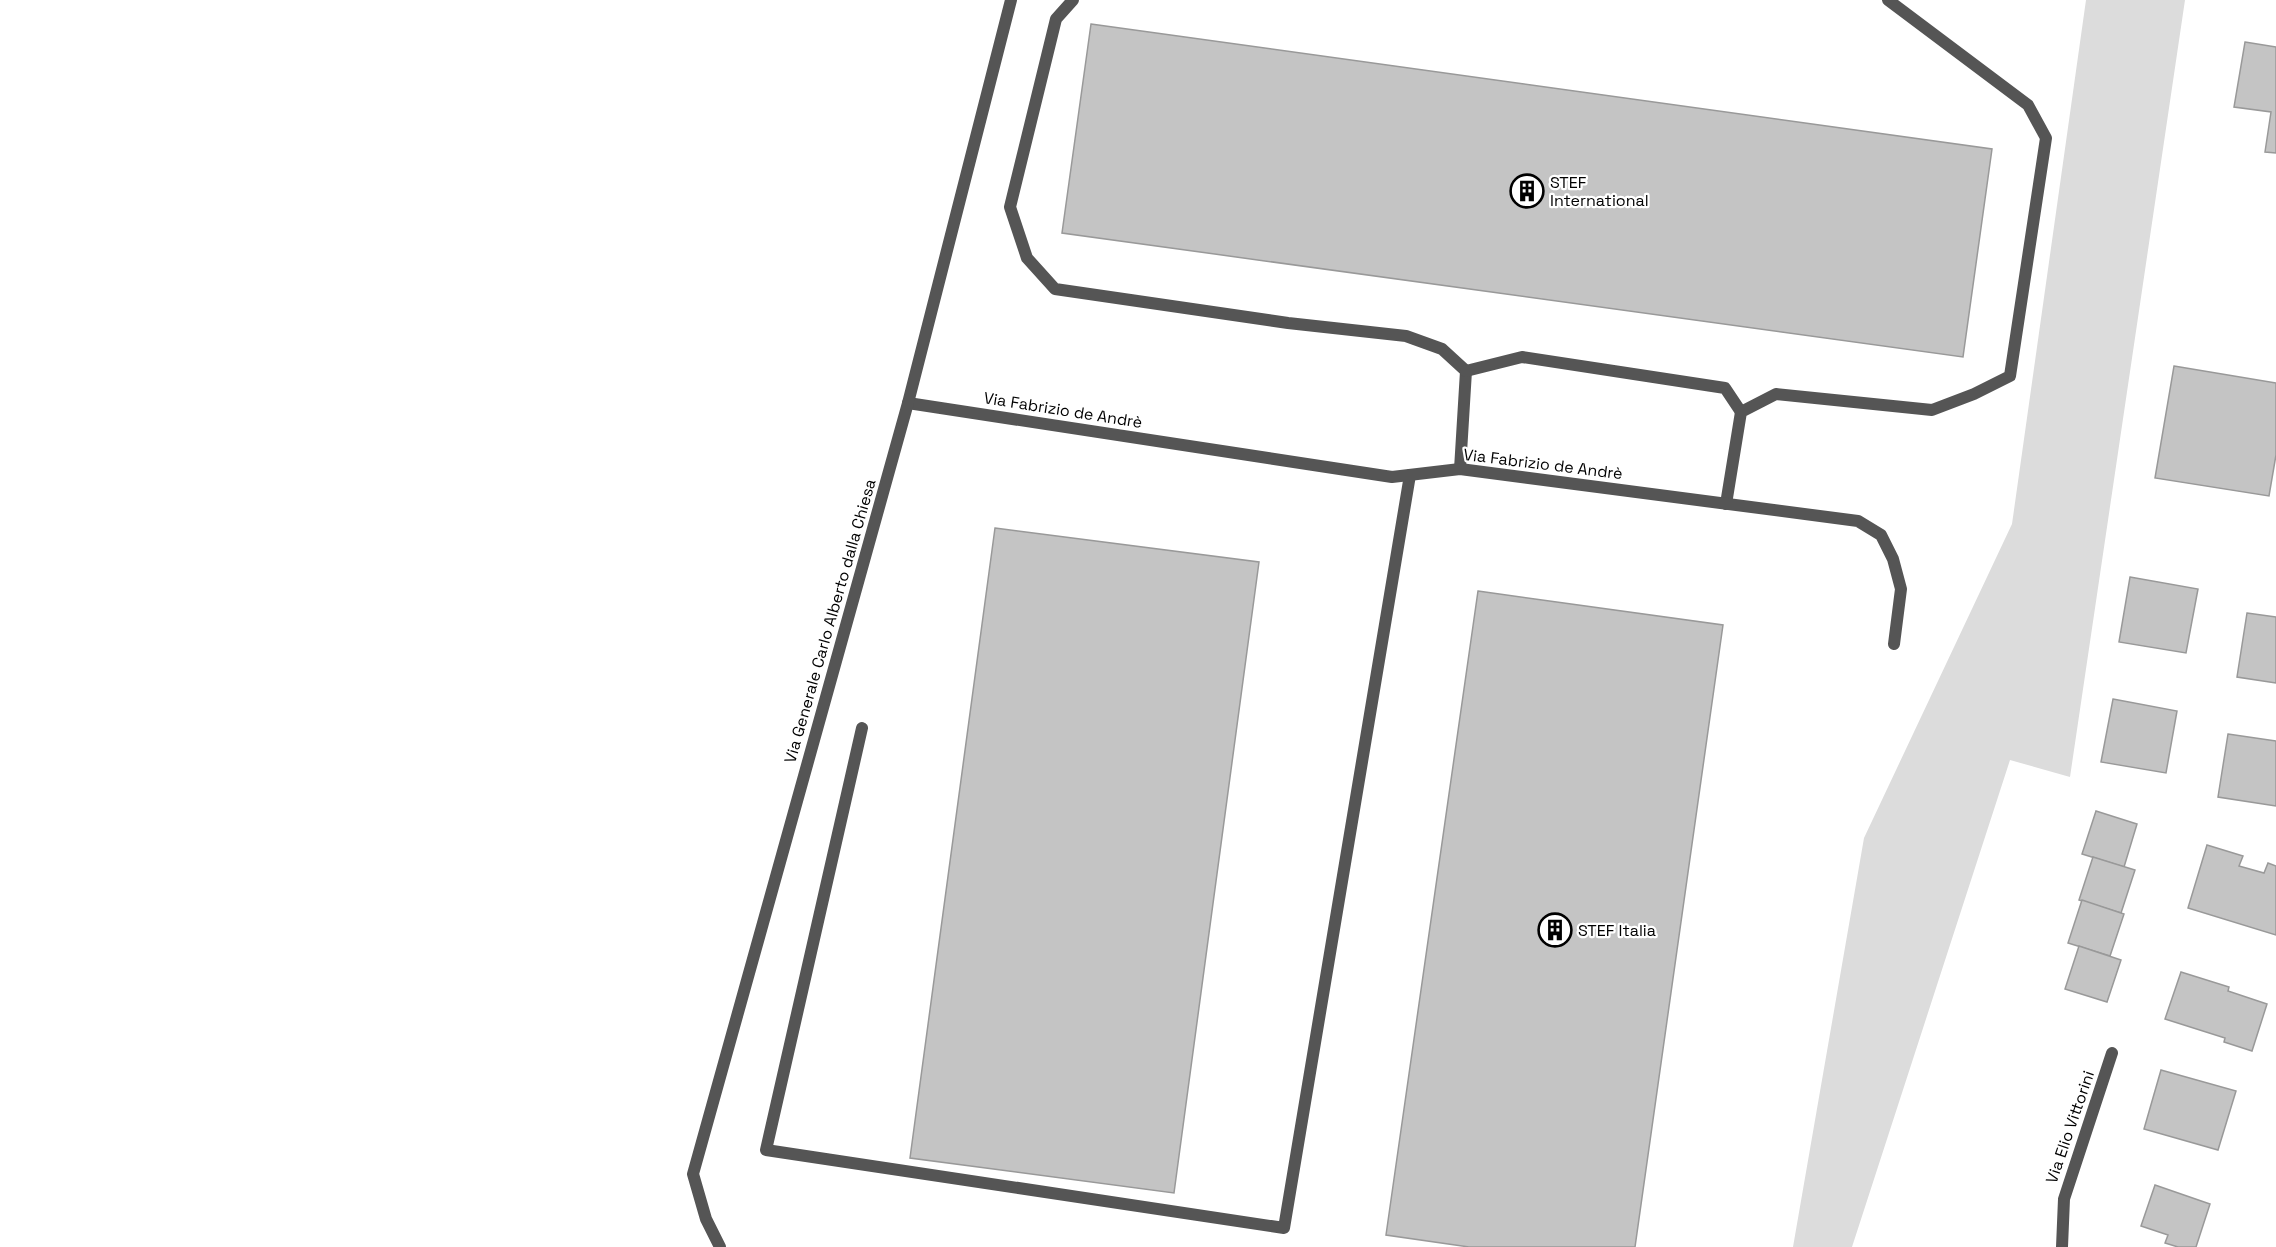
<svg xmlns="http://www.w3.org/2000/svg" width="2276" height="1247" font-family="'Space Grotesk',sans-serif">
  <style>
    .green { fill: #dcdcdc }
    .building { fill: #c4c4c4; stroke: #999; stroke-width: 1.5 }
    .lines { fill: none; stroke-linecap: round; stroke-linejoin: round }
    .service { stroke: #555; stroke-width: 12 }
    .minor { stroke: #555; stroke-width: 12 }
    .labels { text-anchor: middle; dominant-baseline: central; stroke-width: 4.5; stroke-linejoin: round; paint-order: stroke }
    .poi-label { font-size: 16px; fill: #000; stroke: #fff; text-anchor: start }
    .street-label { font-size: 16px; fill: #000; stroke: #fff }
  </style>
  <rect width="100%" height="100%" fill="#fff"/>
  <path class="green" d="M2086,0h99l-115,777 -60,-17 -158,487h-59l71,-409 148,-314z"/>
  <g class="building">
    <path d="M1091,24l901,125 -29,208 -901,-124z"/>
    <path d="M2245,42l31,5v106l-11,-1 6,-40 -37,-5z"/>
    <path d="M2174,366l102,17v72l-7,41 -114,-18z"/>
    <path d="M995,528l264,34 -85,631 -264,-35z"/>
    <path d="M2130,577l68,12 -12,64 -67,-11z"/>
    <path d="M1478,591l245,34 -88,622h-166l-83,-12z"/>
    <path d="M2247,613l29,4v66l-39,-6z"/>
    <path d="M2113,699l64,12 -11,62 -65,-11z"/>
    <path d="M2228,734l48,7v65l-58,-9z"/>
    <path d="M2096,811l41,13 -13,43 -42,-13z"/>
    <path d="M2207,845l36,11 -4,10 25,7 4,-10 8,3v69l-88,-27z"/>
    <path d="M2093,857l42,13 -14,43 -42,-13z"/>
    <path d="M2082,900l42,14 -14,42 -42,-13z"/>
    <path d="M2079,946l42,14 -14,42 -42,-13z"/>
    <path d="M2181,972l48,15 -1,4 39,13 -15,47 -28,-9 1,-4 -60,-19z"/>
    <path d="M2161,1070l75,21 -18,59 -74,-21z"/>
    <path d="M2155,1185l55,19 -14,43h-18l-13,-4 3,-8 -27,-9z"/>
  </g>
  <g class="lines">
    <g class="service">
      <path d="M1073,0l-17,19 -46,188 17,51 28,31 233,34 118,13 36,13 24,22 -6,98"/>
      <path d="M1466,371l56,-14 203,31 16,24"/>
      <path d="M1726,504l15,-92 35,-18 156,16 42,-16 36,-18 36,-238 -18,-33 -140,-105"/>
      <path d="M862,728l-96,422 518,78 126,-753"/>
    </g>
    <g class="minor">
      <path d="M908,403l484,74 68,-8 398,52 23,14 12,24 8,30 -7,55"/>
      <path d="M720,1247l-14,-28 -13,-45 215,-771 103,-403"/>
      <path d="M2062,1247l2,-48 48,-146"/>
    </g>
  </g>
  <defs>
    <symbol id="building-ring" viewBox="-11 -11 22 22"><circle r="9.5" fill="#fff" stroke="#000" stroke-width="1.5"/><path d="M-4-6H4V6H1V3H-1V6H-4ZM-2.5-4.3h1.7v1.8h-1.7ZM.8-4.3h1.7v1.8H.8ZM-2.5-1h1.7V.8h-1.7ZM.8-1h1.7V.8H.8Z" fill="#000"/></symbol>
  </defs>
  <g fill-rule="evenodd">
    <use href="#building-ring" x="1508" y="172" width="38" height="38"/>
    <use href="#building-ring" x="1536" y="911" width="38" height="38"/>
  </g>
  <g class="labels">
    <g class="poi-label">
      <text x="1550" y="182">STEF<tspan x="1550" dy="18">International</tspan></text>
      <text x="1578" y="930">STEF Italia</text>
    </g>
    <g class="street-label">
      <text transform="translate(1063 410) rotate(9)">Via Fabrizio de Andrè</text>
      <text transform="translate(1543 464) rotate(7)">Via Fabrizio de Andrè</text>
      <text transform="translate(830 621) rotate(-74)">Via Generale Carlo Alberto dalla Chiesa</text>
      <text transform="translate(2070 1127) rotate(-71)">Via Elio Vittorini</text>
    </g>
  </g>
</svg>
